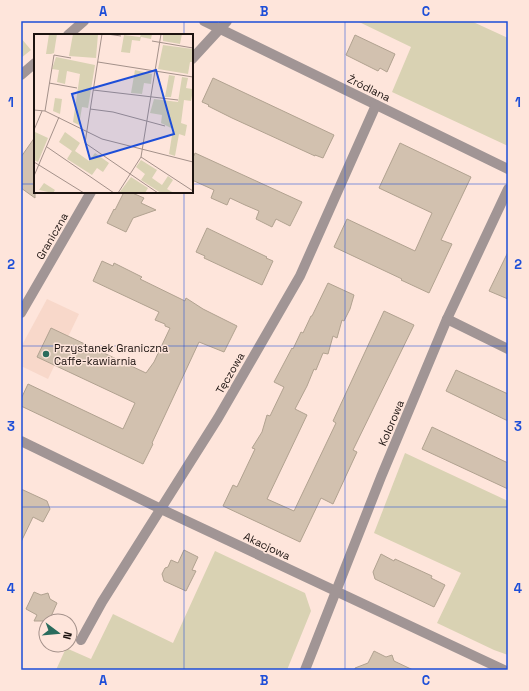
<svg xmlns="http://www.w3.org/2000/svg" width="529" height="691" font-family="'Space Grotesk',sans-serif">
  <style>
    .built { fill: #f8d8ca }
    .green { fill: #d9d2b3 }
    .building { fill: #d2c1af; stroke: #b1a290 }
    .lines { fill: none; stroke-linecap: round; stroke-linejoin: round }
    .minor { stroke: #a19595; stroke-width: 10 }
    .grid { fill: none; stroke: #1d4ed8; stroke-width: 1; stroke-opacity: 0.55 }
    .poi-dot { fill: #2a6c5d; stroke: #fee5db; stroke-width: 1.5 }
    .labels { text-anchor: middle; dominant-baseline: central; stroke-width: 3; stroke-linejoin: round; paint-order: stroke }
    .street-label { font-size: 11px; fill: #1c1310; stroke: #fee5db }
    .poi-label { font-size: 11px; fill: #1c1310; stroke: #fee5db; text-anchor: start }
    .inset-road { fill: none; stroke: #a4918a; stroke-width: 1 }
    .view { fill: #1d4ed8; fill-opacity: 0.15; stroke: #1d4ed8; stroke-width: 2 }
    .inset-edge { fill: none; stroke: #1c1310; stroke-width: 2 }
    .neatline { fill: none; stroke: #1d4ed8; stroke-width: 1.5 }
    .grid-label { font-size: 13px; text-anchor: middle; font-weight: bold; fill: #1d4ed8 }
  </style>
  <rect width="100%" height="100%" fill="#fee5db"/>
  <path class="built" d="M47,299l32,15 -31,65 -27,-13v-19z"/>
  <g class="green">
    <path d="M357,21h114l37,17v108l-116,-54 19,-45z"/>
    <path d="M21,38l10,12 -10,8z"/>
    <path d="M405,453l103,48v154l-14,-5 -57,-27 24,-50 -87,-40z"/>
    <path d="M215,551l90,42 6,18 -24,59h-231l10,-22 25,11 22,-45 60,29z"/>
  </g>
  <g class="building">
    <path d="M355,35l40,19 -8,18 -7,-4 -2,3 -32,-16z"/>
    <path d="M213,78l121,57 -11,23 -8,-3v1l-83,-38 -24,-12 1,-1 -7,-3z"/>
    <path d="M35,137v61l-14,-10v-31z"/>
    <path d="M400,143l71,34 -30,63 11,4 -23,49 -28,-13 1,-1 -68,-32 13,-28 68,32 17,-38 -53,-25z"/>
    <path d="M195,153l107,49 -12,24 -14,-7 -4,8 -16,-8 3,-8 -14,-6 -15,-7 -3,7 -16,-7 3,-8 -22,-10v-20z"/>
    <path d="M124,192h6l14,6 -3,5 15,7 -23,8 -7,14 -19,-9 7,-14 1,1z"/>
    <path d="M207,228l60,29 -1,1 7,3 -11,24 -58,-27 1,-2 -9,-4z"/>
    <path d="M508,252v47l-19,-8z"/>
    <path d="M102,261l11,5 1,-3 28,14 -2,2 45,22 1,-3 17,11 34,17 -13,26 -25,-10 -47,101 1,1 -10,20 -122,-58v-7l7,-15 95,45 12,-26 -98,-46 14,-29 95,45 8,-11 16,-34 -5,-2v-2l-10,-4 4,-8 -66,-31z"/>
    <path d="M328,283l26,12 -4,14 -6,12 -2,-1 -5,18 -4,-2 -5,18 -5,-1 -7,17 -2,-1 -7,17 -12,23 12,6 -40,84 27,12 42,-88 -3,-2 51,-110 30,14 -61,125 4,2 -24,52 -12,-6 -21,44 -77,-36 10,-21 4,2 18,-38 -3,-1 10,-16 5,-17 3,1 14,-29 -10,-5 18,-34 1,1 8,-17 2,1 8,-17h1z"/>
    <path d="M456,370l52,24v27l-62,-30z"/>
    <path d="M432,427l76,36v26l-86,-40z"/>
    <path d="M21,489l26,12 3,8 -7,13 -10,-5 -12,25z"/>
    <path d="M184,550l14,7 -6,13 4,1 -10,20 -22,-10 -2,-7 3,-6 3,-1 3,-7 7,3z"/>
    <path d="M381,554l13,7 1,-2 37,17 -1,2 14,7 -11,22 -59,-28 -2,-7z"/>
    <path d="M34,592l7,3 7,-2 2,6 7,4 -8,18h-15l3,-6 -11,-6z"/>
    <path d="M374,651l12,6 6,-2 2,6 19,9h-58v-2l13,-5z"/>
  </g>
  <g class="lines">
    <g class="minor">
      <path d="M204,21l304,148"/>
      <path d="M68,35l16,-14"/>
      <path d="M192,59l35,-38"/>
      <path d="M21,75l14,-12"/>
      <path d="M21,313l70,-121"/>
      <path d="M447,319l61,30"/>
      <path d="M21,441l140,68 343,161"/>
      <path d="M81,640l21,-38 116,-184 82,-142 76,-171"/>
      <path d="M305,670l76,-193 66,-158 61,-130"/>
    </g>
  </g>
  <path class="grid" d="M184,21v14M345,21v649M21,184h14M192,184h316M184,192v478M21,346h487M21,507h487"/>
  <circle class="poi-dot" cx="46" cy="354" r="4"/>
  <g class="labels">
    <g class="street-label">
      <text transform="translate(369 88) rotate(26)">Źródlana</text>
      <text transform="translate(52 236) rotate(-60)">Graniczna</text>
      <text transform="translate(230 373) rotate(-60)">Tęczowa</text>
      <text transform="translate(391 423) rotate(-67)">Kolorowa</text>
      <text transform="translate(267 546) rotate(25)">Akacjowa</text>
    </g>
    <g class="poi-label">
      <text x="54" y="348">Przystanek Graniczna<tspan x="54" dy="13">Caffe-kawiarnia</tspan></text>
    </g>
  </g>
  <g transform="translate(34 34)">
    <rect width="159" height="159" fill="#fee5db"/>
    <path d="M15,0h8l-3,19 -3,1h-5zM39,0h25l-2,24 -27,-2zM107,0h11l-1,5 -10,-2 -1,4 -8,-1 -2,13 -9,-1 3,-17 16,2zM129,0h19l-2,10 -17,-3zM129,11l30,4v13h-3l-2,12 -30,-5zM22,23l39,8 -7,43 -6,-1 -3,18 -6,-3 7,-48 -13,-3 -2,13 -8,-2 2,-12 -7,-1zM101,36l17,4 -1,10 -7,-1 -2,11 -11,-1zM135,41l6,1 -4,21h-6zM148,43l6,1 -2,10 6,1 1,-4v5l-2,11 -7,-1 -3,23 6,2 -2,11 -6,-2 -4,22 -6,-2 4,-25 -12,-6 1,-8 -12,-2 4,-14 24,3zM21,64l7,1 -2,15 -7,-3zM1,98l13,6 -10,24 -4,-2zM31,98l15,11 -5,8 14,10 6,-8 14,10 -6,9 -6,-4 -5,7 -25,-16 5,-8 -13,-9zM107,126l16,10 -5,8 10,7 6,-9 5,4 -6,9 7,4h-13l-20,-13 4,-6 -9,-7zM97,143l17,11 -3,5h-26zM10,149l11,7 -2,3 -14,-3z" fill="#d9d2b3"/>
    <path class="inset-road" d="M68,0l-17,109 73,50M73,0l14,2M118,7l41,7M64,28l95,15M15,49l28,5M59,56l85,10M56,75l23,3 52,14M0,76l11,1 57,28 91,23M11,77l9,-56 17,3M0,96l8,-19M13,113l67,46M107,123l52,34M0,128l50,31M0,142l25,-59M84,159l23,-36 20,-123"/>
    <path class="view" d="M122,36l18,64 -84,25 -18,-65z"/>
    <rect width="159" height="159" class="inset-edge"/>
  </g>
  <rect width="529" height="691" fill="none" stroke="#fee5db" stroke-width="44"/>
  <g transform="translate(58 633) rotate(106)"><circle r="19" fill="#fee5db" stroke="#a4918a"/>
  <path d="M0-3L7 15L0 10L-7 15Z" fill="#2a6c5d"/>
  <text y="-6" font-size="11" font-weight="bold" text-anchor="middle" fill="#1c1310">N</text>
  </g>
  <rect x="22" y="22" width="485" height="647" class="neatline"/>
  <g class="grid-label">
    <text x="103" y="16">A</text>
    <text x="264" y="16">B</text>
    <text x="426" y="16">C</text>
    <text x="11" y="107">1</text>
    <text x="518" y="107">1</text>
    <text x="11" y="269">2</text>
    <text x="518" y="269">2</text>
    <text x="11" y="431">3</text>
    <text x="518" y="431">3</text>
    <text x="11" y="593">4</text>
    <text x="518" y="593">4</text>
    <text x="103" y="685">A</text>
    <text x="264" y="685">B</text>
    <text x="426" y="685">C</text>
  </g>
</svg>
